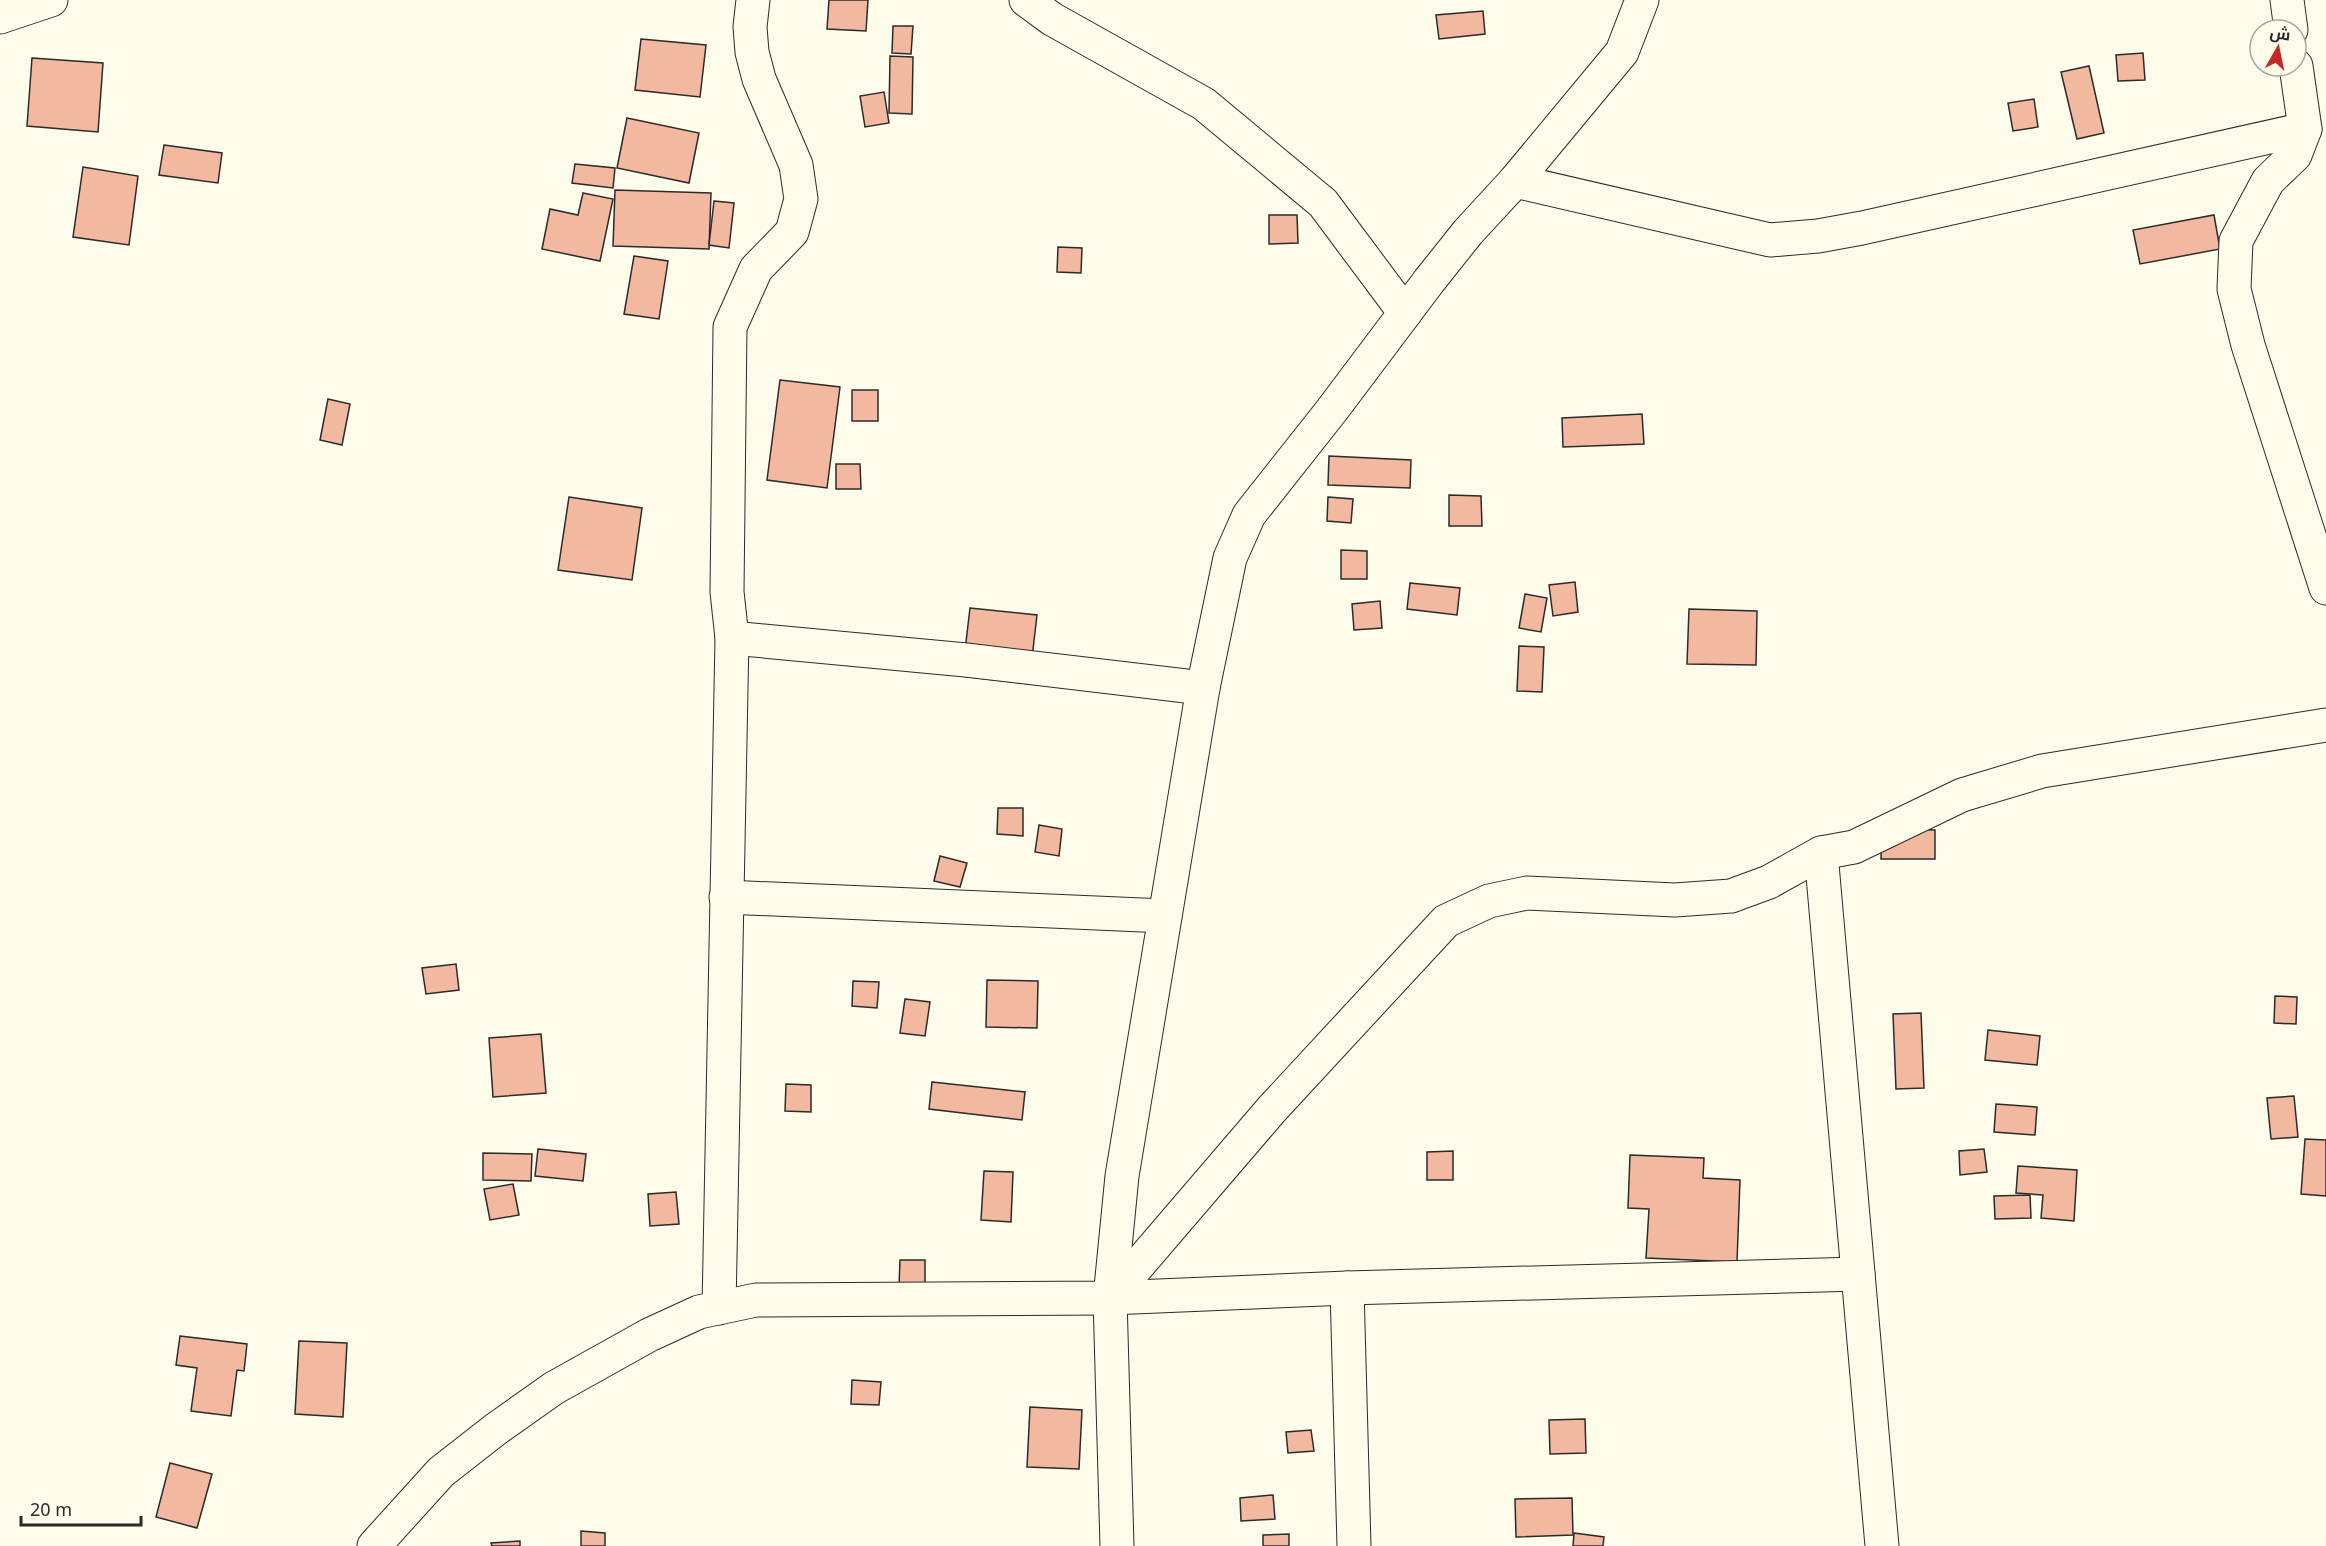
<svg xmlns="http://www.w3.org/2000/svg" width="2326" height="1546" font-family="'Noto Sans',Cairo,sans-serif">
  <style>
    .building { fill: #f2b8a0; stroke: #2b2b2b; stroke-width: 1.5 }
    .lines { fill: none; stroke-linecap: round; stroke-linejoin: round }
    .street-casing { stroke: #2b2b2b; stroke-width: 35 }
    .street { stroke: #fdfbea; stroke-width: 33 }
  </style>
  <rect width="100%" height="100%" fill="#fdfbea"/>
  <g class="building">
    <path d="M829,0h39l-2,31 -39,-2z"/>
    <path d="M1483,11l2,23 -46,5 -3,-24z"/>
    <path d="M893,26h20l-2,28 -19,-1z"/>
    <path d="M641,39l65,6 -6,52 -65,-7z"/>
    <path d="M2143,53l2,27 -27,1 -2,-26z"/>
    <path d="M890,56l23,1 -1,57 -23,-1z"/>
    <path d="M32,58l71,5 -5,69 -71,-6z"/>
    <path d="M2089,66l15,67 -27,6 -16,-67z"/>
    <path d="M884,92l5,31 -24,4 -5,-31z"/>
    <path d="M2034,99l4,28 -25,4 -5,-28z"/>
    <path d="M627,118l72,15 -10,50 -72,-15z"/>
    <path d="M164,145l58,8 -4,30 -59,-8z"/>
    <path d="M575,164l40,4 -2,20 -41,-5z"/>
    <path d="M83,167l55,9 -9,69 -56,-8z"/>
    <path d="M615,190l96,3 -2,56 -96,-3z"/>
    <path d="M583,193l30,6 -13,62 -58,-12 8,-40 28,6z"/>
    <path d="M714,201l20,2 -5,45 -20,-3z"/>
    <path d="M1269,215h28l1,28 -29,1z"/>
    <path d="M2214,215l6,34 -80,15 -7,-34z"/>
    <path d="M1058,247l24,1 -1,25 -24,-1z"/>
    <path d="M634,256l34,5 -9,58 -35,-5z"/>
    <path d="M780,380l60,7 -13,101 -60,-8z"/>
    <rect x="852" y="390" width="26" height="31"/>
    <path d="M328,399l22,5 -8,41 -22,-5z"/>
    <path d="M1642,414l2,30 -81,3 -1,-29z"/>
    <path d="M1329,456l82,4 -1,28 -82,-3z"/>
    <path d="M836,464h24l1,25h-25z"/>
    <path d="M1449,495l32,1 1,30h-33z"/>
    <path d="M569,497l73,11 -10,72 -74,-10z"/>
    <path d="M1328,497l25,2 -2,24 -24,-2z"/>
    <path d="M1341,550l26,1v28h-26z"/>
    <path d="M1575,582l3,30 -25,4 -4,-31z"/>
    <path d="M1410,583l50,5 -3,27 -50,-6z"/>
    <path d="M1525,594l22,4 -6,34 -22,-4z"/>
    <path d="M1380,601l2,27 -28,2 -2,-26z"/>
    <path d="M970,608l67,7 -8,69 -67,-8z"/>
    <path d="M1689,609l68,2 -1,54 -69,-1z"/>
    <path d="M1519,646l25,1 -2,45 -25,-1z"/>
    <path d="M998,808h25v28l-26,-2z"/>
    <path d="M1039,825l23,4 -3,27 -24,-4z"/>
    <path d="M1882,829l53,1v29h-54z"/>
    <path d="M940,856l27,7 -7,24 -26,-6z"/>
    <path d="M456,964l3,26 -33,4 -4,-26z"/>
    <path d="M987,980l51,1 -1,47 -51,-1z"/>
    <path d="M853,981l26,1 -2,26 -25,-2z"/>
    <path d="M2275,996l22,1 -1,27 -22,-1z"/>
    <path d="M905,999l25,3 -5,34 -25,-3z"/>
    <path d="M1921,1013l3,75 -28,1 -3,-75z"/>
    <path d="M1988,1030l52,6 -3,29 -52,-5z"/>
    <path d="M541,1034l5,59 -53,4 -4,-59z"/>
    <path d="M932,1082l93,10 -3,28 -93,-11z"/>
    <path d="M786,1084l25,1v27l-26,-1z"/>
    <path d="M2294,1096l4,41 -27,2 -4,-41z"/>
    <path d="M1996,1104l41,3 -2,28 -41,-3z"/>
    <path d="M2305,1139l21,1v56l-25,-2z"/>
    <path d="M538,1149l48,5 -3,27 -48,-5z"/>
    <path d="M1984,1149l3,23 -27,3 -1,-24z"/>
    <path d="M1453,1151v29h-26v-28z"/>
    <path d="M483,1153l49,1 -1,27 -48,-1z"/>
    <path d="M1630,1155l74,3 -1,20 37,2 -3,82 -91,-4 3,-49 -21,-1z"/>
    <path d="M2018,1166l59,4 -3,51 -33,-3 2,-23 -27,-2z"/>
    <path d="M984,1171l29,1 -2,50 -30,-2z"/>
    <path d="M513,1184l6,31 -29,5 -6,-31z"/>
    <path d="M676,1192l3,32 -29,2 -2,-32z"/>
    <path d="M2030,1195l1,23 -36,1 -1,-23z"/>
    <path d="M900,1260h25v27l-26,-1z"/>
    <path d="M180,1336l67,8 -3,27 -7,-1 -6,46 -40,-5 6,-43 -21,-3z"/>
    <path d="M299,1341l48,2 -4,74 -48,-3z"/>
    <path d="M852,1380l29,2 -2,23 -28,-1z"/>
    <path d="M1030,1407l52,3 -3,59 -52,-2z"/>
    <path d="M1585,1419l1,34 -36,1 -1,-34z"/>
    <path d="M1311,1430l3,21 -26,2 -2,-21z"/>
    <path d="M170,1463l42,11 -15,54 -41,-11z"/>
    <path d="M1273,1495l2,24 -34,2 -1,-23z"/>
    <path d="M1572,1498l1,37 -57,2 -1,-38z"/>
    <path d="M581,1531l24,2v13h-24z"/>
    <path d="M1574,1533l30,4 -1,9h-30z"/>
    <path d="M1289,1534v12h-26v-11z"/>
    <path d="M520,1541v5h-28l-1,-3z"/>
  </g>
  <g class="lines">
    <defs>
      <g id="street">
        <path d="M1026,0l26,19 152,85 119,99 82,110"/>
        <path d="M2287,0l4,30"/>
        <path d="M0,17l51,-17"/>
        <path d="M2296,66l9,63 -10,26 -27,26 -32,60 -2,48 14,56 78,243"/>
        <path d="M1515,181l255,59 48,-4 44,-8 443,-99"/>
        <path d="M732,638l234,22 237,28"/>
        <path d="M1821,853l61,693"/>
        <path d="M726,897l439,19"/>
        <path d="M1347,1288l7,258"/>
        <path d="M1110,1298l237,-10 511,-14"/>
        <path d="M719,1308l13,-670 -5,-46 3,-265 26,-58 36,-37 9,-33 -5,-34 -37,-86 -7,-27 -2,-25 3,-27"/>
        <path d="M374,1546l67,-74 55,-43 58,-41 95,-53 50,-23 57,-12 354,-2 162,-189 174,-188 43,-20 38,-8 148,7 56,-4 38,-14 52,-29 33,-6 108,-52 80,-24 284,-46"/>
        <path d="M1117,1546l-7,-248 12,-122 81,-488 27,-130 19,-43 83,-105 97,-129 39,-49 47,-51 107,-129 20,-52"/>
      </g>
    </defs>
    <use href="#street" class="street-casing"/>
    <use href="#street" class="street"/>
  </g>
  <g transform="translate(2278 48) rotate(9)"><circle r="28" fill="#fdfbea" stroke="#a9a89e" stroke-width="1.5"/>
  <path d="M0-4.5L10 22L0 15L-10 22Z" fill="#c62828"/>
  <text y="-9" font-size="16" font-weight="bold" text-anchor="middle" fill="#2b2b2b">ش</text>
  </g>
  <path d="M21 1516v9h120v-9" fill="none" stroke="#2b2b2b" stroke-width="3"/>
  <text x="30" y="1516" font-size="18" fill="#2b2b2b" stroke="#fdfbea" stroke-width="4.5" paint-order="stroke">20 m</text>
</svg>
